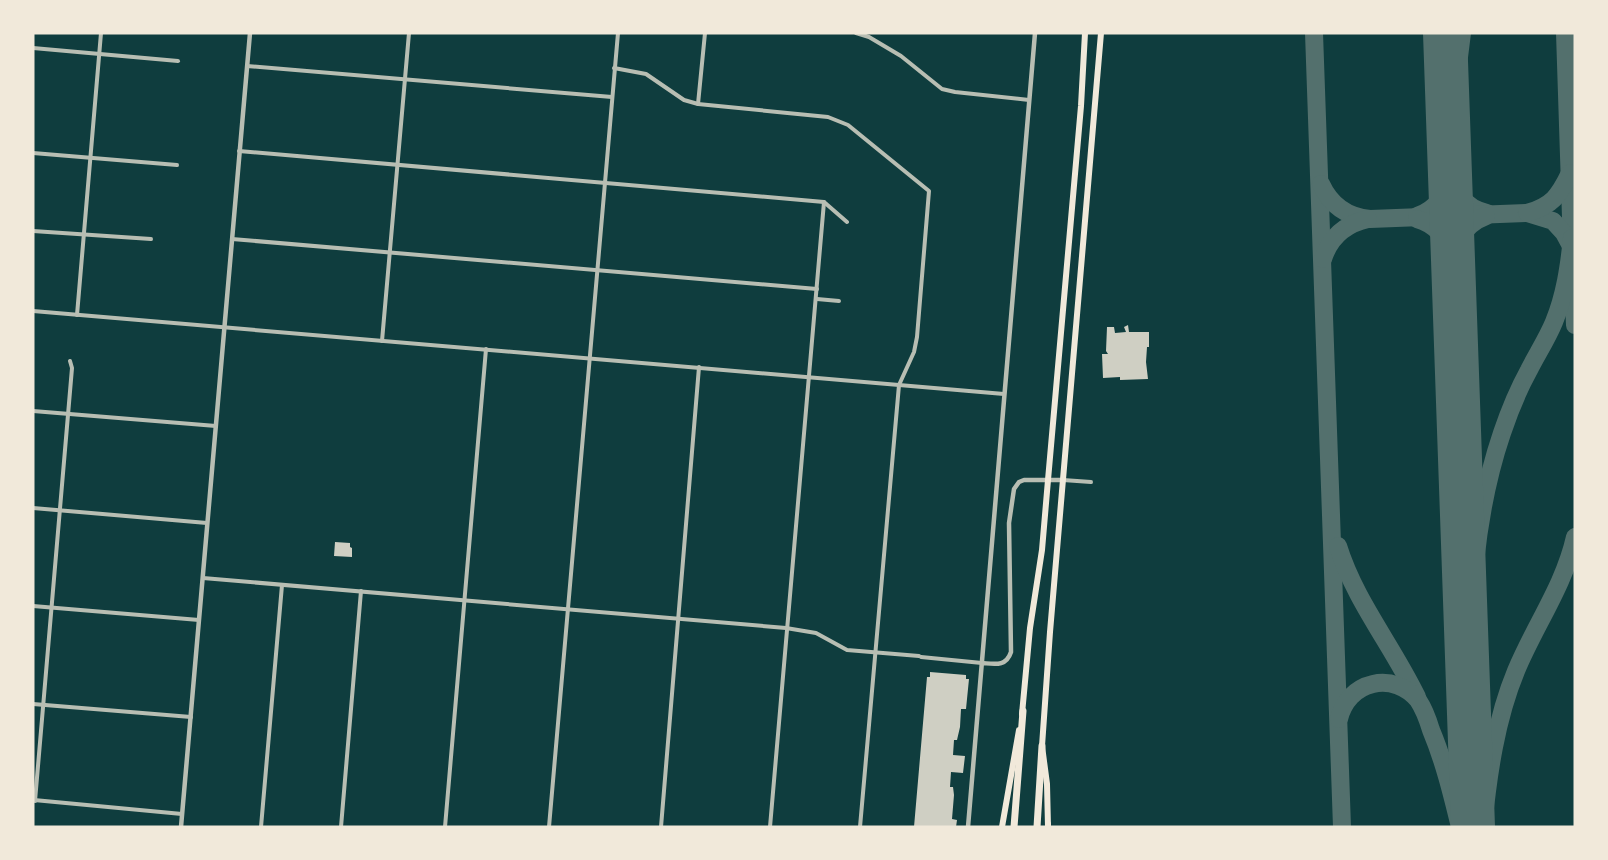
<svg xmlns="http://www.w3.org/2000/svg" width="1608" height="860" font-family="Arial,sans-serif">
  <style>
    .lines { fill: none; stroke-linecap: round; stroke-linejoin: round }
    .taxiway { stroke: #53706d; stroke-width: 18 }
    .runway { stroke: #53706d; stroke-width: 44 }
    .building { fill: #cfcfc3 }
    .minor { stroke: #b8beb3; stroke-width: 4 }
    .tertiary { stroke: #b8beb3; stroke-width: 4.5 }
    .primary { stroke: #f1e9da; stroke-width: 6 }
    .trunk { stroke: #f1e9da; stroke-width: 6 }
    .motorway { stroke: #f1e9da; stroke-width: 7 }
  </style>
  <rect width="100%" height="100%" fill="#0f3d3e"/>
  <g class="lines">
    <g class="taxiway">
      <path d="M1314,33l28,794"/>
      <path d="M1565,33l7,215"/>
      <path d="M1450,161l6,-80 6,-48"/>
      <path d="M1451,167c3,23 12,41 36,46"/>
      <path d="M1321,184c10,22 26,33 49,35l157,-6 26,8 11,12 7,13"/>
      <path d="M1527,213c25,-7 32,-17 43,-40"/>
      <path d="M1417,216c21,-7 29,-23 33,-44"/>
      <path d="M1417,219c21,6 32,22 35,43"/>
      <path d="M1323,259c7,-22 22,-35 45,-40"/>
      <path d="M1454,269c2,-24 6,-43 32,-53"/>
      <path d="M1573,278l2,47"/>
      <path d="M1338,546c17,55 54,99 79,151"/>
      <path d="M1469,694c1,-88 4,-176 33,-261 7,-21 16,-43 27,-63 8,-16 18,-31 25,-48 11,-27 15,-55 18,-84"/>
      <path d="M1339,719c4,-17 16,-31 34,-35 17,-4 34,3 45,16 6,9 10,20 13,30 13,31 21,64 29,97"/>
      <path d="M1483,827c5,-52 13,-108 33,-156 19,-46 48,-85 59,-134"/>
    </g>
    <path class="runway" d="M1445,33l28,794"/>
  </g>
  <g class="building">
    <path d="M1128,325l1,7h20v15h-2l-1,15 2,17 -28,1v-3l-17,1 -1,-24h6l-2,-3 1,-24h7l1,6 11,-1 -2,-5z"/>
    <path d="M335,542l15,1v4l2,1v9l-18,-1z"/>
    <path d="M930,672l36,3v4h3l-3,30h-5l-1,18 -3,13h-3l-1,15 12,1 -2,17 -12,-1 -1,15h3l1,8 -2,24 5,1 -1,7h-42l13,-150h3z"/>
  </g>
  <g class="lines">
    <g class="minor">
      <path d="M856,33l13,4 32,19 41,33 13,3 74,8"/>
      <path d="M33,48l145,13"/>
      <path d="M247,66l365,31"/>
      <path d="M614,68l32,6 38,26 14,4 130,13 20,8 81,66 -12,146 -3,15 -15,33 -39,442"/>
      <path d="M698,104l7,-71"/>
      <path d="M239,151l585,51 23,20"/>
      <path d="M33,153l144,12"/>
      <path d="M33,231l118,8"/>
      <path d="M232,239l585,50"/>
      <path d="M817,299l22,2"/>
      <path d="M33,311l971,83"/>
      <path d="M77,315l24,-282"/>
      <path d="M382,341l27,-308"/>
      <path d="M33,411l183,15"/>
      <path d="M1063,480l28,2"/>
      <path d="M33,508l174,15"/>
      <path d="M203,578l583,50 30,5 31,17 72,6"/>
      <path d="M33,606l166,14"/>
      <path d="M921,657l61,6"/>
      <path d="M33,704l158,13"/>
      <path d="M34,800l148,14"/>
      <path d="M35,801l37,-433 -2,-7"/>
      <path d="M261,827l21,-242"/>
      <path d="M341,827l20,-236"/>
      <path d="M445,827l41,-478"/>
      <path d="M549,827l69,-794"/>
      <path d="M661,827l38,-460"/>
      <path d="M770,827l54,-625"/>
    </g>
    <g class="tertiary">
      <path d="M982,663c13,1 24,4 29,-11l-2,-129 5,-34 5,-7 5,-2h39"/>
      <path d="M181,827l69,-794"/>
      <path d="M968,827l67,-794"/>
    </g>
    <g class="primary">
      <path d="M1022,714l8,-86 12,-78 6,-70 33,-374 4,-73"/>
      <path d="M1002,827l17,-97"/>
      <path d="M1048,827l-1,-43 -5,-38 8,-114 51,-599"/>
    </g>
    <path class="trunk" d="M1048,824v3"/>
    <g class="motorway">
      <path d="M1014,827l9,-116"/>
      <path d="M1037,827l5,-81"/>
    </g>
  </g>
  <rect width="1608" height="860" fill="none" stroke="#f1e9da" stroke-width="69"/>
</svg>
